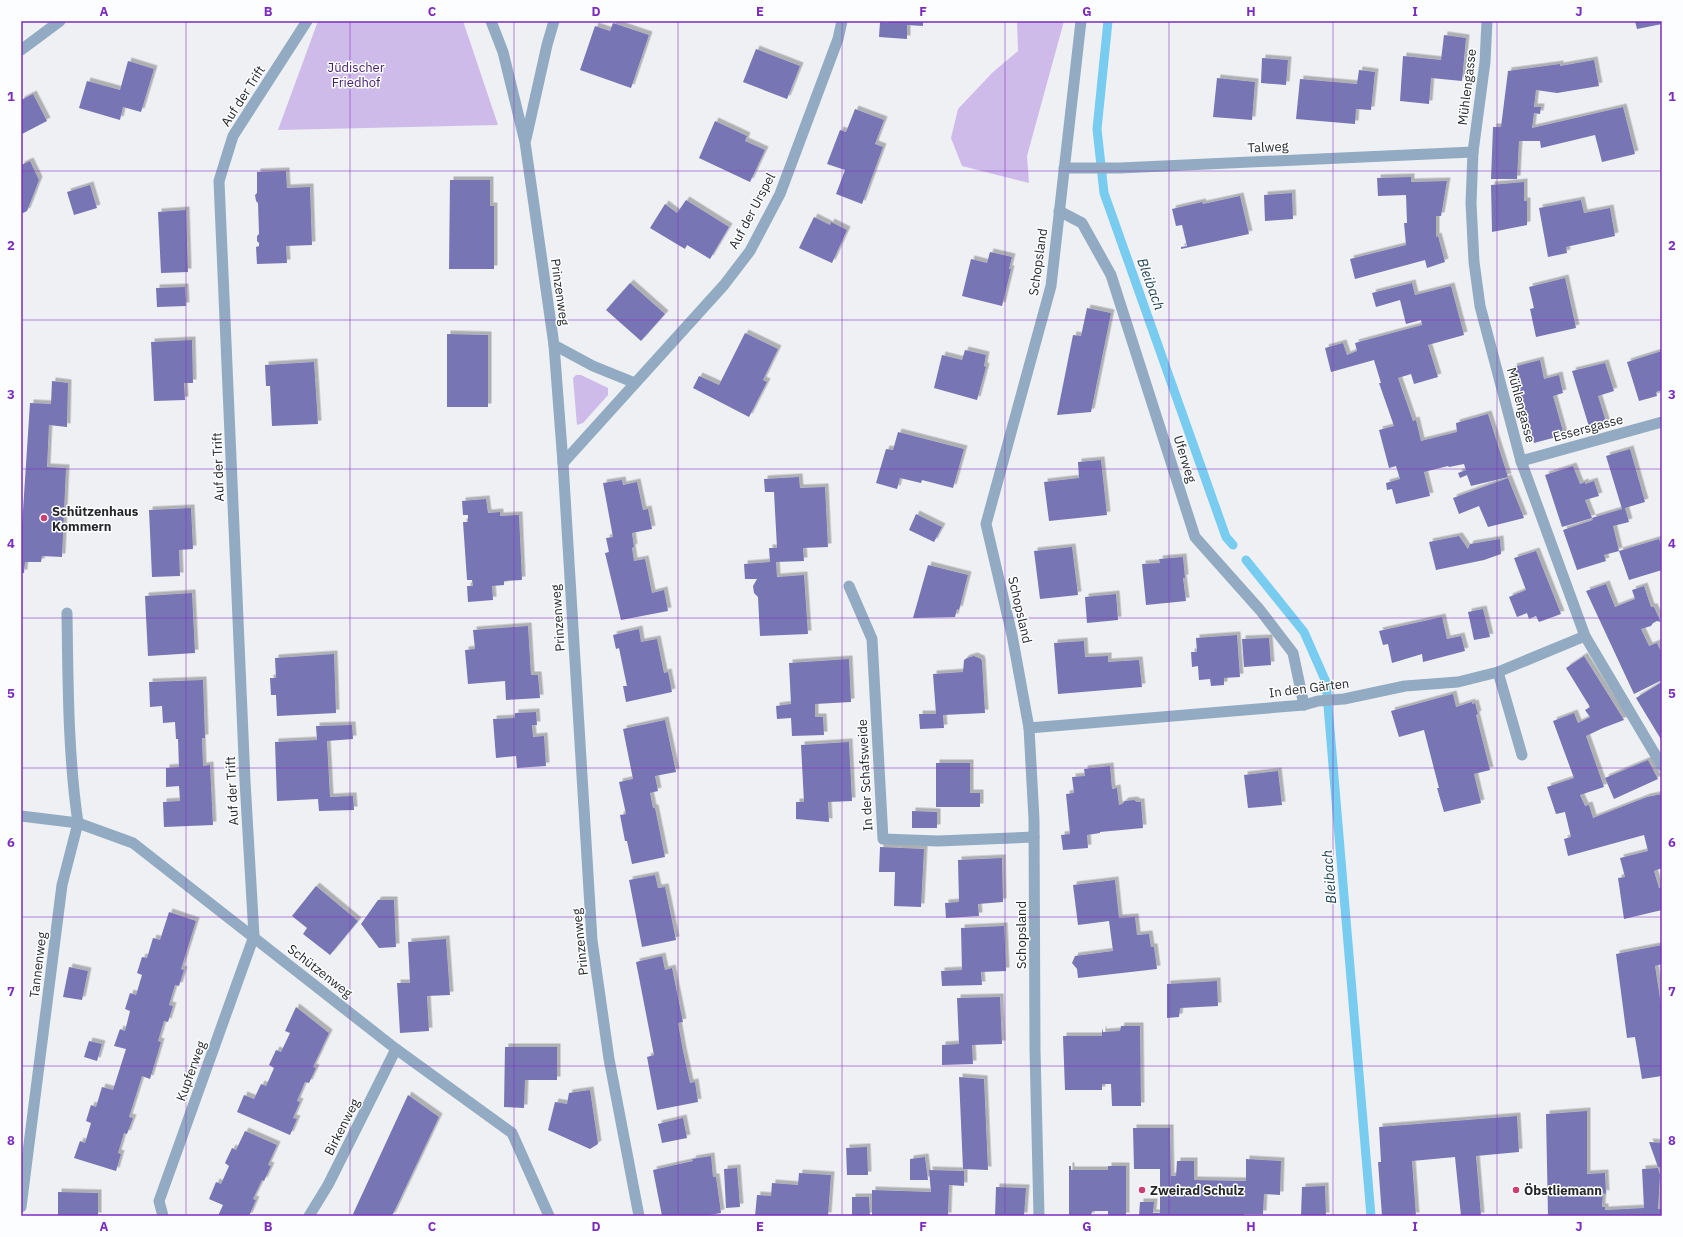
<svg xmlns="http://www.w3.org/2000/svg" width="1683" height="1237" font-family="'IBM Plex Sans',sans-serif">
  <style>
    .green { fill: #cfbbea }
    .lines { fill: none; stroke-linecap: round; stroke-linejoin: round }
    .stream { stroke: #77ccf0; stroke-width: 9 }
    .building { fill: #7875b5; filter: url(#shadow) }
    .service { stroke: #92abc2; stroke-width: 11 }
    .minor { stroke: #92abc2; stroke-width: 11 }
    .grid { fill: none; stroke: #7b2cbf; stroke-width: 1; stroke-opacity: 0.55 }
    .poi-dot { fill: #cc3f71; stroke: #fcfdff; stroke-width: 1.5 }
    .labels { text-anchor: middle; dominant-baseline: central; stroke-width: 3; stroke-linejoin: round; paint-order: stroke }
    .park-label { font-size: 13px; fill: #451d68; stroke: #fcfdff }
    .street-label { font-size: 13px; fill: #262728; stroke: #fcfdff }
    .poi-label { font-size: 13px; font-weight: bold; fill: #262728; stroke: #fcfdff; text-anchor: start }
    .water-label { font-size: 14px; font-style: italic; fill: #163d4c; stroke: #fcfdff }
    .neatline { fill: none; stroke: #7b2cbf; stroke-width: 1.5 }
    .grid-label { font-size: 13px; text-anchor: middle; font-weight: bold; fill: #7b2cbf }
  </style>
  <defs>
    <filter id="shadow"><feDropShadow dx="3.5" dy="-3.5" stdDeviation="0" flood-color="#0004"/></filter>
  </defs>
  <rect width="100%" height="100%" fill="#eef0f3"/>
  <g class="green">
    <path d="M318,21h145l35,104 -220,5z"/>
    <path d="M1017,21h47l-37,135 2,27 -67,-17 -11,-28 7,-29 35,-37 25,-21z"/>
    <path d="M576,375h5l27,13v7l-25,28 -6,2 -4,-47z"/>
  </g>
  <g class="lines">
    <g class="stream">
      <path d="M1108,21l-11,108 7,64 122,344 7,8"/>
      <path d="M1246,560l58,72 22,50 45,534"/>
    </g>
  </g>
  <g class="building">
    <path d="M888,21h35v5l-16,-1v14l-28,-2 1,-15 8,1z"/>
    <path d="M1635,21h27v3l-25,5z"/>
    <path d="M613,23l36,12 -18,53 -51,-18 15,-44 15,5z"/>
    <path d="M1444,35l22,3 -4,43 -31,-3 -2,26 -29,-3 3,-45 38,4z"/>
    <path d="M756,49l44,17 -13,33 -44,-17z"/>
    <path d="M1262,58l26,2 -2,25 -25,-2z"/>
    <path d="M1594,60l5,26 -42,7 -21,-3 -2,17h7l-1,7 -6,-1 -2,15 91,-21 12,47 -33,8 -7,-27 -54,13 -1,-7h-21l-2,38h-26l2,-52h8l7,-56 52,-7v2z"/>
    <path d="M128,61l26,8 -13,43 -18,-5 -3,13 -41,-12 8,-27 33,9z"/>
    <path d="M1359,70l16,2 -4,38 -15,-1 -1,15 -59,-5 4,-40 57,5z"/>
    <path d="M1217,78l38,4 -3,38 -39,-3z"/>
    <path d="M33,94l14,27 -25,13 -1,-34z"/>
    <path d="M855,109l29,11 -9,24 8,3 -21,57 -26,-10 9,-24 -18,-6 13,-34 6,2z"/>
    <path d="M715,121l32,15 -2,5 20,9 -15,32 -51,-24z"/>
    <path d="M30,161l9,19 -12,31 -6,3v-49z"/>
    <path d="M286,171l1,17 23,-1 2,58 -26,1 1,17 -30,1 -1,-17 3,-1v-3l-2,-2v-5l2,-2 -1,-31 -2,-2 -1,-6 2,-2v-21z"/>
    <path d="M1411,177v5l36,-1 -6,35h-5v21l2,-1 7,26 -18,6 -2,-8 -70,19 -5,-20 56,-14 -2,-22h3l-1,-28 -28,1 -1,-18z"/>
    <path d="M450,180h40v26h4v63h-45z"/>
    <path d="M1524,182v19h3v24l-35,7 -1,-47z"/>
    <path d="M90,185l7,23 -23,7 -7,-23z"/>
    <path d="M1292,193l1,26 -28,2 -1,-26z"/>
    <path d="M1240,196l9,38 -68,15v-2l6,-1 -5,-21 -6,1 -4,-17 30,-7 1,2z"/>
    <path d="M686,200l43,27 -19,32 -23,-14 -2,4 -35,-21 15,-24 12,9z"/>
    <path d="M1581,200l3,13 26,-5 5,28 -49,11 1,6 -19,4 -9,-49z"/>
    <path d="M186,210l2,62 -27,1 -3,-61z"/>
    <path d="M814,217l16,8 1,-3 16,8 -15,33 -33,-15z"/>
    <path d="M990,252l22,5 -3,12h2l-9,37 -40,-10 9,-37 16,4z"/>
    <path d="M1565,278l11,50 -40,9 -6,-28 4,-1 -5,-21z"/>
    <path d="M630,283l35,31 -24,27 -35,-31z"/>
    <path d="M1412,283l3,12 36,-9 13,49 -36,10 10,32 -24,7 -3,-10 -13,4 15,43 3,-1 5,21 36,-9 -1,-9 32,-9 20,63 -37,9 -4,-11 -7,3 -2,-5 8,-3 -2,-6 -15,3 -1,-1 -24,6 6,24 -34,8 -4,-15 -5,1 -1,-7 14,-4 -4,-13 -7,2 -10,-38 15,-4 -15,-43h2l-7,-23 -43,12 -6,-24 18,-5 4,12 10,-4 -2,-8 67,-18 -1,-5 -15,4 -6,-24 -24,7 -4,-14z"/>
    <path d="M185,287l1,19 -29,1 -1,-19z"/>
    <path d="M1087,308l24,5 -20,99 -34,3 16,-80 8,1z"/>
    <path d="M745,333l33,16 -15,31 4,2 -18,35 -56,-29 6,-12 20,9z"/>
    <path d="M447,334l41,1v72h-41z"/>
    <path d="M192,340l1,43h-9l1,17 -31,1 -3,-59z"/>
    <path d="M965,350l21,5 -2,11 2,1 -9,33 -43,-12 8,-33 20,5z"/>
    <path d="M1662,351v39l-6,2 1,4 -18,5 -12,-39z"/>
    <path d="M1540,360l4,19 15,-4 4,18 -10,3 11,39 -30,8 -21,-76z"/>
    <path d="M314,362l4,62 -46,2 -2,-40h-4l-1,-21z"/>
    <path d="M1605,363l9,28 -16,5 9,29 -17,5 -18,-59z"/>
    <path d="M52,381l16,2 -1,44 -18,-2 -2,42 19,1 -4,89 -20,-1 -1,6h-16l-1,11h-3v-32l9,-138 21,1z"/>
    <path d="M898,432l66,17 -11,39 -31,-8 -1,3 -21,-5 -3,11 -21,-6 10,-34 7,1z"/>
    <path d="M1630,449l15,53 -20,6 4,14 -16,4 6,25 -15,4 2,6 -29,9 -14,-40 30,-10 -1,-2 30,-9 -16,-53z"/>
    <path d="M1101,460l6,55 -58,6 -5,-39 35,-4 -1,-16z"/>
    <path d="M1573,466l7,18 5,-2v2l9,-3 5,15 -14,4 7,18 -30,9 -17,-52z"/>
    <path d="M799,477l1,11 25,-1 3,60 -25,1 1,13 -28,1 1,15 27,-2 4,59 -48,2 -2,-39 -4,-4 -1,-7 4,-7h-12l-1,-15 26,-2 -1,-14h8l-3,-56h-9l-1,-13z"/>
    <path d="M1508,478l16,40 -36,9 -9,-21 -20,8 -6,-16z"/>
    <path d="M622,480l1,5 14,-3 6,28 5,-1 4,20 -20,4 2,14 -2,1 2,13 11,-2 7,34 12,-3 4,21 -47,9 -16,-67 4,-1 -3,-14 7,-1 -10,-54z"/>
    <path d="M486,499l2,14 12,-1v4l19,-1 3,65 -18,1v4l-12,1 1,14 -25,2 -1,-16h6l-1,-6h-5l-4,-58h5v-7h-5l-1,-14z"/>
    <path d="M191,508l2,41 -14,1 1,26 -28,1 -3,-67z"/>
    <path d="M916,514l26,13 -8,15 -25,-12z"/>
    <path d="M1459,536l9,13 2,-5 30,-5 1,15 -17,6 -48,10 -7,-28z"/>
    <path d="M1659,539l3,9v22l-33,10 -10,-29z"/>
    <path d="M1072,547l6,48 -38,4 -6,-48z"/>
    <path d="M1536,551l25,63 -22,8 -3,-6 -7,3 -2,-6 -10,4 -8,-20 17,-7 -12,-32z"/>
    <path d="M1183,557l2,21h-2l3,23 -40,4 -4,-41 18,-1 -1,-4z"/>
    <path d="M928,565l40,10 -9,35 -2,-1 -2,8 -42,1z"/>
    <path d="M1606,584l9,23 20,-8 -3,-9 12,-4 7,21h3l7,15 -4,-1 -4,2 -2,3 -10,3 8,17 8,-3 5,11v26l-28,14 -48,-103z"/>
    <path d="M192,593l3,60 -47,3 -3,-60z"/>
    <path d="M1116,594l2,26 -31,3 -2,-26z"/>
    <path d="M1483,609l7,28 -16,3 -6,-28z"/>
    <path d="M1442,617l5,22 14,-3 4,15 -42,11 -1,-8 -30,9 -4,-19 -5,1 -4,-14z"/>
    <path d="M528,626l3,49h7l2,23 -34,2 -1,-19 -37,3 -3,-34 10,-1 -2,-19z"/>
    <path d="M639,629l2,13 16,-3 7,34 4,-1 4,20 -46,10 -3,-16h4l-2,-9 -6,-29 -3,1 -3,-14z"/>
    <path d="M1237,635l3,42 -16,1v7l-13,1 -1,-7 -11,1 -1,-14 -6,1 -1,-15h6l-1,-14z"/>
    <path d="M1269,638l2,27 -27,2 -2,-28z"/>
    <path d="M1084,641l1,16 23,-1v6l31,-2 3,27 -84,7 -4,-51z"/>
    <path d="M334,654l2,59 -59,3 -1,-21h-5l-1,-17h6l-1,-20z"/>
    <path d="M974,656l7,3 1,3 3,51 -42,2 1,13 -24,1 -1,-15h17l-3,-40 30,-2 1,-12 3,-2z"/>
    <path d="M1584,656l40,64 -21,8 -17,8 18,51 -24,8 5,11 4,-1 4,13 54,-21 15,-3v74l-8,3 5,17 3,-1v23l-38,9 -6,-41 7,-1 -5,-19 28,-7 -4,-16 -76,21 -4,-17 7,-2 -6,-25 -9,2 -9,-27 27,-9 -21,-57 21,-8 4,10 12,-6 -5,-7 5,-3 -24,-39z"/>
    <path d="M849,659l2,43 -36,2v13h8l1,18 -32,1 -1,-18 -14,1 -1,-13 15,-2 -2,-41z"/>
    <path d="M203,680l2,58h-3l1,28 7,-1 3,60 -49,2 -1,-25 17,-1 -1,-15 -13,1v-19l13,-1 -1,-28h-2l-1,-17 -12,1 -1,-17 -12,1 -1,-25z"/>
    <path d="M1662,682l-1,24 1,35 -26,-43z"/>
    <path d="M1453,694l3,13 16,-5v2l3,-1 3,11 -2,1 14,55 -16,4 7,29 -37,9 -7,-24h2l-15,-58 -25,7 -8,-26z"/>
    <path d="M536,712l1,13h-5l1,12 11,-1 2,30 -29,2 -1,-12 -20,2 -3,-39 22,-1v-5z"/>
    <path d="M665,720l11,52 -21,4 3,15 -8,2 3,15h2l10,49 -33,7 -5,-23h-2l-5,-26 6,-1 -7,-32 14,-3 -10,-50z"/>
    <path d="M352,725l1,14 -26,2 3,56 23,-1 1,14 -35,1 -1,-12 -41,2 -2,-59 42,-2 -1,-14z"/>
    <path d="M849,742l3,59 -24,1 1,20 -33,-3v-17h8l-3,-57z"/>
    <path d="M1648,760l10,19 -44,20 -9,-21z"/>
    <path d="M936,763h34v30h10v14h-44z"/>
    <path d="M1110,766l2,23 5,-1 2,17 3,-1 3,-3 9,-1 3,2h4l2,26 -43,4v1l-13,2 1,13 -25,2 -2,-15 9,-1 -4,-40 8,-1 -2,-16 13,-1 -1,-7z"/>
    <path d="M1278,771l4,34 -34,3 -4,-33z"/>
    <path d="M912,811l25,1v16h-25z"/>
    <path d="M880,847l44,2 -3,58 -27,-1 1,-34h-16z"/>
    <path d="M1002,858l1,44 -25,2 1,12 -33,2 -1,-15 14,-1 -1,-42z"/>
    <path d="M655,875l3,13 7,-1 11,53 -34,7 -13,-67z"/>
    <path d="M1115,880l4,38 16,-1 2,18 12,-1 2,13h3l3,22 -79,9 -1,-9 -5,-6 3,-7 38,-5 -4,-30 -31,4 -5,-40z"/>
    <path d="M316,886l42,35 -28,34 -27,-21 4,-6 -15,-12z"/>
    <path d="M378,900h16l2,47 -17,1 -18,-24z"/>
    <path d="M169,912l27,9 -15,48 3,1 -5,16 -4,-1 -6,20 4,1 -5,16 -4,-1 -6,20 3,1 -5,17 -6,20 -8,-3 -13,41 4,1 -6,16 -3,-1 -6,20 3,1 -5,17 -42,-13 6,-17 5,2 6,-20 -5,-2 5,-16 5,2 6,-20 11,3 13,-41 -12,-3 6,-17 5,2 5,-20 -5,-2 5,-16 6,2 6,-20 -5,-2 5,-16 5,1 6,-20 7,2z"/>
    <path d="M1004,926l2,45 -25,1 1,13 -40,1 -1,-15 21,-1 -1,-42z"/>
    <path d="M446,939l4,56 -23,1 2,35 -29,2 -3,-50h13l-2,-41z"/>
    <path d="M1662,945v19l-7,2 7,45v65l-20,3 -7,-42 -8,1 -11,-84z"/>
    <path d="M662,956l3,14 7,-2 11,54 -5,1 5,28 7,32 5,-1 3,20 -41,8 -10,-53 7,-2 -18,-93z"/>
    <path d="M69,967l19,4 -6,29 -19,-3z"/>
    <path d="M1217,981l1,25 -38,2 -1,9 -12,1v-34z"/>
    <path d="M1000,997l2,47 -30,1 1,19 -31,1v-20l17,-1 -2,-46z"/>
    <path d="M296,1007l33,26 -16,34 3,1 -7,15 -4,-1 -8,19 3,1 -7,16 4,1 -7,16 -53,-23 7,-17 10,4 7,-15 5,2 8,-18 -5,-3 7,-15 5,2 9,-19 -5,-2z"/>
    <path d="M1121,1026h19l1,80h-29l-1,-22h-9v6h-37l-2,-54h39v-8l1,4 17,-1z"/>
    <path d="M89,1041l13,3 -5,17 -13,-4z"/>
    <path d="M505,1047h52v33h-32l-1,28 -20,-1z"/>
    <path d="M959,1077l25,2 4,91 -25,-1z"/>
    <path d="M590,1090l8,54 -8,5 -42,-19 7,-28 12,2 2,-11z"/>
    <path d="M408,1095l31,22 -47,99h-35l-4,-2z"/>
    <path d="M1587,1111v63l18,-1 1,21 -3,-1 -1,14h3v3l39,-2 -2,-39 16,-1 2,7 -2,34h4v7h-114l-2,-102z"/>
    <path d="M1517,1116l2,36 -43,4 5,60h-20l-6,-59 -43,4 4,55h-34l-4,-54h3l-2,-35z"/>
    <path d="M683,1118l4,20 -25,5 -4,-19z"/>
    <path d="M1133,1128h37l1,61v-13h5l1,-15h17v19l52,1v-22l35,2 -1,34 -16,-1 -1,20h-19v2h-105l1,-14h14l-1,11h7v-44h-26z"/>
    <path d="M245,1131l32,14 -9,20 3,1 -7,15 -2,-1 -9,19 3,1 -7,16h-31l5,-11 -14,-6 7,-17 5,2 8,-18 -4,-3 7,-15 4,2z"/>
    <path d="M1649,1142l13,1v25l-4,-1z"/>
    <path d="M867,1147l1,28h-21l-1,-27z"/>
    <path d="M711,1156l2,21h3l5,36 -17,3h-42l-9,-46 40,-9 -1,-2z"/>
    <path d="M925,1157l3,23h-18v-21z"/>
    <path d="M1069,1166h2v4h37v-4h18v50h-18v-5h-16l-1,5h-22z"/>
    <path d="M737,1168l3,39 -14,1 -2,-39z"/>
    <path d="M929,1170l35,1v15l-15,-1 -1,31h-76v-26l59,2z"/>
    <path d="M799,1173l32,2 -3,41h-73l2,-21 14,1 1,-13 26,2z"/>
    <path d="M1325,1186l1,30h-25l1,-29z"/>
    <path d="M996,1187l30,1 -2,28h-29z"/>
    <path d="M58,1192l40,1v23h-40z"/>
    <path d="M852,1197h17l1,19h-18z"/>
  </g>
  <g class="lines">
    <g class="service">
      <path d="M67,613c1,69 1,142 11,210"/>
      <path d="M1498,672l24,83"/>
    </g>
    <g class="minor">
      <path d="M491,21l12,31 22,90 29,203 9,118 29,477 17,119 30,157"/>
      <path d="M1487,21l-2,41 -12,90 -2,51 3,59 6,44 41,155 64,175 77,130"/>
      <path d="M21,50l39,-29"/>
      <path d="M526,139l21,-94 7,-24"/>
      <path d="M1064,168h56l353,-16"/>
      <path d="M1059,211l23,12 29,52 84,262 65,73 33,43 11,52"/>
      <path d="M554,345l39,21 42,17"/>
      <path d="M1521,461l141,-39"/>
      <path d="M563,463l161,-178 26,-34 30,-57 58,-155 4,-18"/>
      <path d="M849,586l23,53 11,200 55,2 96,-4"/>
      <path d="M1029,728l275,-23 14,-4 26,-2 61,-13 53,-4 40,-10 87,-36"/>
      <path d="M21,816l57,7 55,20 263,206 116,84 37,83"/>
      <path d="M21,1207l41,-322 16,-62"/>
      <path d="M163,1216l-4,-15 95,-265 -9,-155 -26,-600 14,-45 74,-115"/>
      <path d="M309,1216l19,-31 68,-136"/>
      <path d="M1039,1216l-4,-166 -1,-231 -5,-91 -17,-93 -26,-111 65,-238 30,-265"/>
    </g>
  </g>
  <path class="grid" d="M186,21v1195M350,21v1195M514,21v1195M678,21v1195M842,21v1195M1005,21v1195M1169,21v1195M1333,21v1195M1497,21v1195M21,171h1641M21,320h1641M21,469h1641M21,618h1641M21,768h1641M21,917h1641M21,1066h1641"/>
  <g class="poi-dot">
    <circle cx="44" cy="518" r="4"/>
    <circle cx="1142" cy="1190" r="4"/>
    <circle cx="1516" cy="1190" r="4"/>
  </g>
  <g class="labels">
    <g class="park-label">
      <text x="356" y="67">Jüdischer<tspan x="356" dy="15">Friedhof</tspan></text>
    </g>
    <g class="street-label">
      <text transform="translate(1467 87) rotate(-83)">Mühlengasse</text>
      <text transform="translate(243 96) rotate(-57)">Auf der Trift</text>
      <text transform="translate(1268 147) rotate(-3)">Talweg</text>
      <text transform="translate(752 211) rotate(-62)">Auf der Urspel</text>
      <text transform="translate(1038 262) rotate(-82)">Schopsland</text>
      <text transform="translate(560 292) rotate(82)">Prinzenweg</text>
      <text transform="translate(1521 405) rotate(75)">Mühlengasse</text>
      <text transform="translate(1588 428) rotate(-15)">Essersgasse</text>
      <text transform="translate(1185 459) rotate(73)">Uferweg</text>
      <text transform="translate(218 467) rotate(-92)">Auf der Trift</text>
      <text transform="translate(1020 610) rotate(77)">Schopsland</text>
      <text transform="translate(558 618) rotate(-94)">Prinzenweg</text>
      <text transform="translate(1309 688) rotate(-7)">In den Gärten</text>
      <text transform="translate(865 775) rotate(-93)">In der Schafsweide</text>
      <text transform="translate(232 791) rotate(-93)">Auf der Trift</text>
      <text transform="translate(1021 935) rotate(-90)">Schopsland</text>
      <text transform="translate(580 942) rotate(-96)">Prinzenweg</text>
      <text transform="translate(38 965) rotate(-83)">Tannenweg</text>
      <text transform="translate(320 971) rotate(38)">Schützenweg</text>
      <text transform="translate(191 1071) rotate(-70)">Kupferweg</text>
      <text transform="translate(342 1127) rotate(-63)">Birkenweg</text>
    </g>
    <g class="poi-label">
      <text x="52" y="511">Schützenhaus<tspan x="52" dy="15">Kommern</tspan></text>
      <text x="1150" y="1190">Zweirad Schulz</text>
      <text x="1524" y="1190">Öbstliemann</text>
    </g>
    <g class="water-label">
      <text transform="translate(1151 284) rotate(70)">Bleibach</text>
      <text transform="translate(1329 877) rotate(-95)">Bleibach</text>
    </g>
  </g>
  <rect width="1683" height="1237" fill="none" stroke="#fcfdff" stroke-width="44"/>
  <rect x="22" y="22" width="1639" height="1193" class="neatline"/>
  <g class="grid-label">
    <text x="104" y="16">A</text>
    <text x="268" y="16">B</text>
    <text x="432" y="16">C</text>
    <text x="596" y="16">D</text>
    <text x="760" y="16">E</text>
    <text x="923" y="16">F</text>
    <text x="1087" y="16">G</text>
    <text x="1251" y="16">H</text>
    <text x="1415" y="16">I</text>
    <text x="1579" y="16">J</text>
    <text x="11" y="101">1</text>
    <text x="1672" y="101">1</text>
    <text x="11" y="250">2</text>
    <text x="1672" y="250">2</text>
    <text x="11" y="399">3</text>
    <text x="1672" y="399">3</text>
    <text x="11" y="548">4</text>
    <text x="1672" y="548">4</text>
    <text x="11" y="698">5</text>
    <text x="1672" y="698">5</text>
    <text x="11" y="847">6</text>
    <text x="1672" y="847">6</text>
    <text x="11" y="996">7</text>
    <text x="1672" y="996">7</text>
    <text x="11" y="1145">8</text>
    <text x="1672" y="1145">8</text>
    <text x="104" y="1231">A</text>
    <text x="268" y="1231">B</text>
    <text x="432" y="1231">C</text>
    <text x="596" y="1231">D</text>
    <text x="760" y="1231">E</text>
    <text x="923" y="1231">F</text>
    <text x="1087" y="1231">G</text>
    <text x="1251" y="1231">H</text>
    <text x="1415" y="1231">I</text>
    <text x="1579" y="1231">J</text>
  </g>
</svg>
